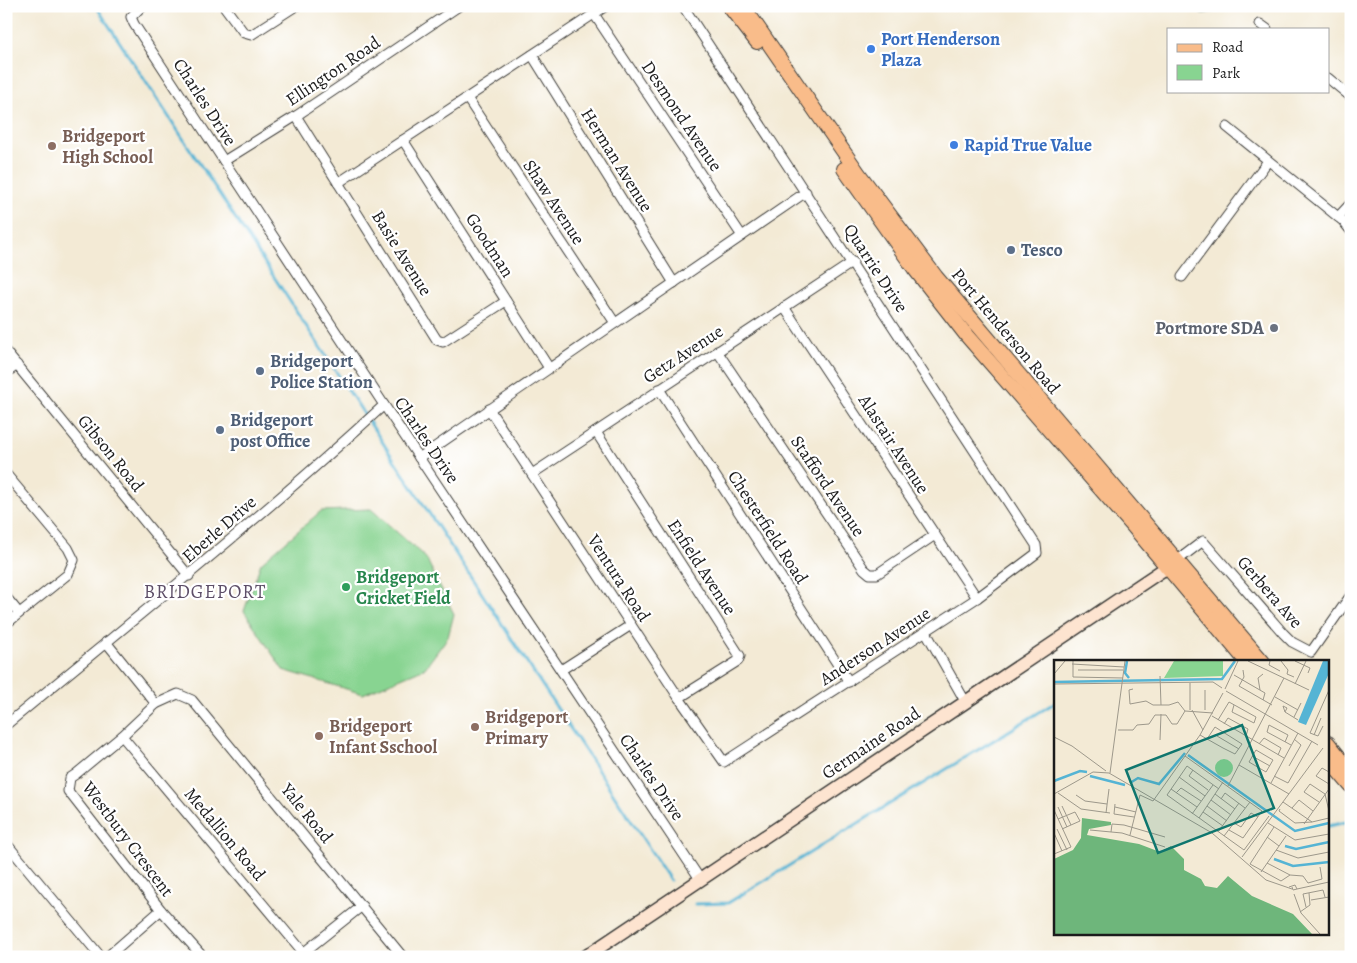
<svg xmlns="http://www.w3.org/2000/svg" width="1357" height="963" font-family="Alegreya,serif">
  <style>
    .green { fill: #88d491; stroke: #527856 }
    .forest { fill: #6eb67b; stroke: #45694c }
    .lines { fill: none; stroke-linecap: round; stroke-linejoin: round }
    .stream { stroke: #55b4d4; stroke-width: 3 }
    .street-casing { stroke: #3c3b38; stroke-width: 11 }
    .secondary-casing { stroke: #3c3b38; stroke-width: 15 }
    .primary-casing { stroke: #3c3b38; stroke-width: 16 }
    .street { stroke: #fff; stroke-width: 9 }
    .secondary { stroke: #fde4d0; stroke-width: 12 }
    .primary { stroke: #f9bc8a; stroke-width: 14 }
    .shop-dot { fill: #3f7fe0; stroke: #fff; stroke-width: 2 }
    .education-dot { fill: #8d6e63; stroke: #fff; stroke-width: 2 }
    .service-dot { fill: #5c6f8a; stroke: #fff; stroke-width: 2 }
    .worship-dot { fill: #6b7280; stroke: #fff; stroke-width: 2 }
    .leisure-dot { fill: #2e9e5b; stroke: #fff; stroke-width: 2 }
    .labels { text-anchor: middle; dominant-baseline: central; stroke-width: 4.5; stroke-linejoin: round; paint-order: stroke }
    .shop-label { font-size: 18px; font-weight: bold; fill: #366cbe; stroke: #fff; text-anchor: start }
    .street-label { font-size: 18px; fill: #1c1c1c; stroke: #fff }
    .education-label { font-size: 18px; font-weight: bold; fill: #785e54; stroke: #fff; text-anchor: start }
    .service-label { font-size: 18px; font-weight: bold; fill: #4e5e75; stroke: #fff; text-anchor: start }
    .worship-label { font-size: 18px; font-weight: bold; fill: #5b616d; stroke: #fff; text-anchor: end }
    .leisure-label { font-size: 18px; font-weight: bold; fill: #27864d; stroke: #fff; text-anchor: start }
    .neighbourhood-label { font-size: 19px; letter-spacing: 1px; fill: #5e4f68; stroke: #fff }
    .inset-river { fill: none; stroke: #55b4d4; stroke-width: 2.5 }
    .inset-road { fill: none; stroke: #9d988b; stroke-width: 1 }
    .view { fill: #0f766e; fill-opacity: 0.15; stroke: #0f766e; stroke-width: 2.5 }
    .inset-edge { fill: none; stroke: #1c1c1c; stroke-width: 2.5 }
  </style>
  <rect width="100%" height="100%" fill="#fff"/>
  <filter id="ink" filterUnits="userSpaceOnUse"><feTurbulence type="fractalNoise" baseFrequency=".02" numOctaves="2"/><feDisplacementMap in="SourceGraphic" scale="10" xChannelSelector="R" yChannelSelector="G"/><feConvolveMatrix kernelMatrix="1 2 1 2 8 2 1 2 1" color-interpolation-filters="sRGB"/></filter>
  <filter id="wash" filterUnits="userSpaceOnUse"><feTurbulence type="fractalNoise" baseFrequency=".0096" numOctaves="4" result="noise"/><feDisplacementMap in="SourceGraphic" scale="20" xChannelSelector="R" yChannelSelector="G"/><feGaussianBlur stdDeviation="1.12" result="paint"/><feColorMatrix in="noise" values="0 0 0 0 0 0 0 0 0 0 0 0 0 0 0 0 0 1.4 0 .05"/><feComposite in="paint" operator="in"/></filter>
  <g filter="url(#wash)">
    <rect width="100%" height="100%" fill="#f3ead5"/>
    <path class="green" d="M371,509l55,49 28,56 -6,23 -23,31 -62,26 -80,-24 -39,-59 17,-48 60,-52z"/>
    <path class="forest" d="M1198,6h49l-46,8z"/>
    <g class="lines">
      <g class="stream">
        <path d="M96,6l574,874"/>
        <path d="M1328,826l23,-5"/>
        <path d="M695,904l33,-1 328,-201"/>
      </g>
    </g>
  </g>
  <g filter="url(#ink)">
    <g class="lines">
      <defs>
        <g id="street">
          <path d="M142,6l-11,11 3,7 250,381 316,474"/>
          <path d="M224,6l20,27 7,2 45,-29"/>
          <path d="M594,14l148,222"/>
          <path d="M1260,24l7,5"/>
          <path d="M532,55l142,228"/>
          <path d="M1328,78l23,19"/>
          <path d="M467,98l148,225"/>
          <path d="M296,116l141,224 6,2 63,-41"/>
          <path d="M1227,127l116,94 8,10"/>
          <path d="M403,140l146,228"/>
          <path d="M224,161l72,-45 163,-110"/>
          <path d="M338,183l268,-177"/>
          <path d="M1338,217l13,-14"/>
          <path d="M1182,277l86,-116"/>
          <path d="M784,307l193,291"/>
          <path d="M717,351l147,218 6,5h7l58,-39"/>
          <path d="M6,352l183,224"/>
          <path d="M6,373l11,-8"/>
          <path d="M659,389l190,293"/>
          <path d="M489,409l190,289 45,64 253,-164 60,-45 -1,-8 -353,-539"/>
          <path d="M596,432l144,224 -2,5 -59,37"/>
          <path d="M419,458l387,-266"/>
          <path d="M6,474l62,74 6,12 -6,14 -62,50"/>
          <path d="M532,474l321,-212"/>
          <path d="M1178,560l25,-19 80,92 9,9 19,10 40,-57"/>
          <path d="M6,597l13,16"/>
          <path d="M926,632l39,69"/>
          <path d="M106,642l50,62"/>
          <path d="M561,670l70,-45"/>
          <path d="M6,725c127,-105 256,-208 378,-320"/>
          <path d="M122,736l181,216"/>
          <path d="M6,843l95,114"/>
          <path d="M107,957l54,-47"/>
          <path d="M203,957l-42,-47 -93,-119 2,-13 6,-4 46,-38 34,-32 22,-10 14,6 211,257"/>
          <path d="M298,957l64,-51"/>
        </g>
        <path id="secondary" d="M585,957l591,-396"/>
        <g id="primary">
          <path d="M729,6l28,36"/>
          <path d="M743,6l116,168 77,103 327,385"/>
          <path d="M844,169l70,99 53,68 165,189 115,137"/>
          <path d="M1328,743l23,29"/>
          <path d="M1328,759l23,27"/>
        </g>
      </defs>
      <use href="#street" class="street-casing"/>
      <use href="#secondary" class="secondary-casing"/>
      <use href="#primary" class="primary-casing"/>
      <use href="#street" class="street"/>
      <use href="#secondary" class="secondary"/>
      <use href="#primary" class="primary"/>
    </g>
  </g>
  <g class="shop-dot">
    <circle cx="871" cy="49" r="5"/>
    <circle cx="954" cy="145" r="5"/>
  </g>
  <g class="education-dot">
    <circle cx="52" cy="146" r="5"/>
    <circle cx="475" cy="727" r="5"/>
    <circle cx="319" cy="736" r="5"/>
  </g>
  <g class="service-dot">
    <circle cx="1011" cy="250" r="5"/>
    <circle cx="260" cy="371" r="5"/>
    <circle cx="220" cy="430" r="5"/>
  </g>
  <circle class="worship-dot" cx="1274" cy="328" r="5"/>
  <circle class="leisure-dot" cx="346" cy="587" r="5"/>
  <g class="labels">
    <g class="shop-label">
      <text x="881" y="39">Port Henderson<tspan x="881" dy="21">Plaza</tspan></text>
      <text x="964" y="145">Rapid True Value</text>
    </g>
    <g class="street-label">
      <text transform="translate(333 71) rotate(-34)">Ellington Road</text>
      <text transform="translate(205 102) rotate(57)">Charles Drive</text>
      <text transform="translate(682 116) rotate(56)">Desmond Avenue</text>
      <text transform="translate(617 160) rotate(58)">Herman Avenue</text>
      <text transform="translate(554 202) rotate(57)">Shaw Avenue</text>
      <text transform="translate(490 245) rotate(57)">Goodman</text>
      <text transform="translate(402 253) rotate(58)">Basie Avenue</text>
      <text transform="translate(876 268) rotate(57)">Quarrie Drive</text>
      <text transform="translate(1006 331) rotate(50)">Port Henderson Road</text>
      <text transform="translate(683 354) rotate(-33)">Getz Avenue</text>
      <text transform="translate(427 440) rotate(56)">Charles Drive</text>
      <text transform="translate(894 444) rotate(57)">Alastair Avenue</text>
      <text transform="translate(111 453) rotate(51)">Gibson Road</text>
      <text transform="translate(828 486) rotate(56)">Stafford Avenue</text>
      <text transform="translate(768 527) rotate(57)">Chesterfield Road</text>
      <text transform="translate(219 529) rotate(-41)">Eberle Drive</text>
      <text transform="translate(702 567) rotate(57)">Enfield Avenue</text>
      <text transform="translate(619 578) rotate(57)">Ventura Road</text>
      <text transform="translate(1270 592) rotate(49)">Gerbera Ave</text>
      <text transform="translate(875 646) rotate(-33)">Anderson Avenue</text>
      <text transform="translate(871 743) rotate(-34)">Germaine Road</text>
      <text transform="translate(652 777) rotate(56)">Charles Drive</text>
      <text transform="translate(307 813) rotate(51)">Yale Road</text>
      <text transform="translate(225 834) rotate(50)">Medallion Road</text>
      <text transform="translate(128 839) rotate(53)">Westbury Crescent</text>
    </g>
    <g class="education-label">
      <text x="62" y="136">Bridgeport<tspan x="62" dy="21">High School</tspan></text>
      <text x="485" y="717">Bridgeport<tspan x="485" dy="21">Primary</tspan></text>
      <text x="329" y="726">Bridgeport<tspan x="329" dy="21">Infant Sschool</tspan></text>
    </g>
    <g class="service-label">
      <text x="1021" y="250">Tesco</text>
      <text x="270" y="361">Bridgeport<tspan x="270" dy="21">Police Station</tspan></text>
      <text x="230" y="420">Bridgeport<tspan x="230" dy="21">post Office</tspan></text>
    </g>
    <g class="worship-label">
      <text x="1264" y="328">Portmore SDA</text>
    </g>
    <g class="leisure-label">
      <text x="356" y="577">Bridgeport<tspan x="356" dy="21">Cricket Field</tspan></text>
    </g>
    <g class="neighbourhood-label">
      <text x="205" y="592">BRIDGEPORT</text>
    </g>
  </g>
  <g transform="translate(1054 660)">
    <rect width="275" height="275" fill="#f3ead5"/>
    <path d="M120,1h49v15l-59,2zM161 108a9 9 0 1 1 18 0a9 9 0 1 1-18 0Z" fill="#88d491"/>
    <path d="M28,158l29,4v3l-22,4 -2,6 52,9 21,8 11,-6 13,13v11l17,9 4,7 12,2 11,-12 24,20 41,18 19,20h-258v-75l19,-9 8,-12z" fill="#6eb67b"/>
    <path d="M269,1h6v12l-23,52 -8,-3z" fill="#55b4d4"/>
    <path class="inset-river" d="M73,1l-2,12 4,5M0,22l168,-3 13,-18M134,95l107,76 34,-8M36,116l35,9M0,121l26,-10 7,1M76,123l8,-5 21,6 26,-31M231,186l11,3 33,-7M220,199l19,7 36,-4"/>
    <path class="inset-road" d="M19,1v16l50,1M194,1l61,29M216,1l-1,4 11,6M227,1l7,9 -1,4 7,3M241,1l15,7 -2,5M18,4l52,3M24,10h45M189,10l1,7 -5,9 33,19M0,14l11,-13M180,15l31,18 -2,7M106,16l1,29M136,23v27M0,24l159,-2 9,6M241,24l11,-23M79,29l-4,1 1,14 16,-3 7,4h16l9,-3 7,9M171,29l13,-28M151,30v20M206,30l-2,-12 5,-4M172,31l92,54M221,37l23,13M138,50l11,20M131,51l28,2M231,52l-2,-6 4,2 -2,4 13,8M158,56l72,42M240,57l7,-14M164,60l11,-18 27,15 -2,6 -22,-11 2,-7M170,64l4,-6 20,11 -2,7M269,66l-5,10 -8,-3 19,-43M64,70h15l4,-5 12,-1 6,-9h11l6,9h5l8,-13M146,75l23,13 12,6 7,-10 -27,-17 -8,12M260,75l7,-17M163,76l22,13M0,77l18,9 34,25M106,80l1,-26M231,82l3,-7 -19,-10 -2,7 24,13M205,84l5,-6 17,10 -3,7M202,90l17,10 -7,12 -17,-10zM131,96l77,55 -19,27 -14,-8M198,96l18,10M185,105l50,29M235,106l12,-21 -7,-6M139,110l-4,6 19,14M275,112l-7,-4 -6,8 13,8M56,113l15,-112M220,116l14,7 24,-42M125,117l26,19M217,123l27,-50M174,126l56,-108M117,129l26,18M165,129l-32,-23 -20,29 77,55 25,-34M4,133l23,16 29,4M122,133l5,-5 20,13M0,134l39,-22 16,1 103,60 54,47 26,9M161,134l20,15M22,135l9,6 22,3M167,139l4,-6 20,15M157,140l20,15M229,142l29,20 17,-4M265,142l-15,-10 6,-8 15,10 4,17M61,144l-1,10 20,3M8,146l9,19M153,146l20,15M4,147l9,20M61,147l21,5M238,148l7,-8 14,11M226,149l-1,2 16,12 17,-1M0,150l17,37 -17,7M149,152l20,14M52,153l3,-24M138,154l21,-29M145,158l24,-36M4,159l17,-7 5,9 -18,8M180,163l7,4 10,-14 7,4M214,163l27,17 34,-6M250,164l25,-35M220,167l-24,37 31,17 9,-6M3,169l10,21M36,170l32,3 43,14M57,172l1,-8 12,1 41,12M164,172l21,-29M0,173l8,18M76,175l10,-40 13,6 47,-66 23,-42M170,176l26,-34M213,177l12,9M222,190l22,8 31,-6M188,197l81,-109M213,203l23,12 13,1 5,7 14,-4 -2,-12M207,212l25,-36M235,227l6,-2 2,4 -4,1 -1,-3M243,229l32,-7M240,234l7,19 19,21M257,240l18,-3M252,247l-3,-13 20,-4 2,7M246,252l10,-7 -1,-12"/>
    <path class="view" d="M188,65l32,83 -116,45 -32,-83z"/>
    <rect width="275" height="275" class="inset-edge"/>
  </g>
  <rect width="1357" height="963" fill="none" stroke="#fff" stroke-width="25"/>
  <rect x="1167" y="28" width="162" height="65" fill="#ffffff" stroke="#a4a4a4"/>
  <rect x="1177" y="44" width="25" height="8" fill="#f9bc8a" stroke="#a4a4a4"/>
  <text x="1212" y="52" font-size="15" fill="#1c1c1c">Road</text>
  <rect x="1177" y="65" width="25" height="15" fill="#88d491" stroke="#a4a4a4"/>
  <text x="1212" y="78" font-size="15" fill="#1c1c1c">Park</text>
</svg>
